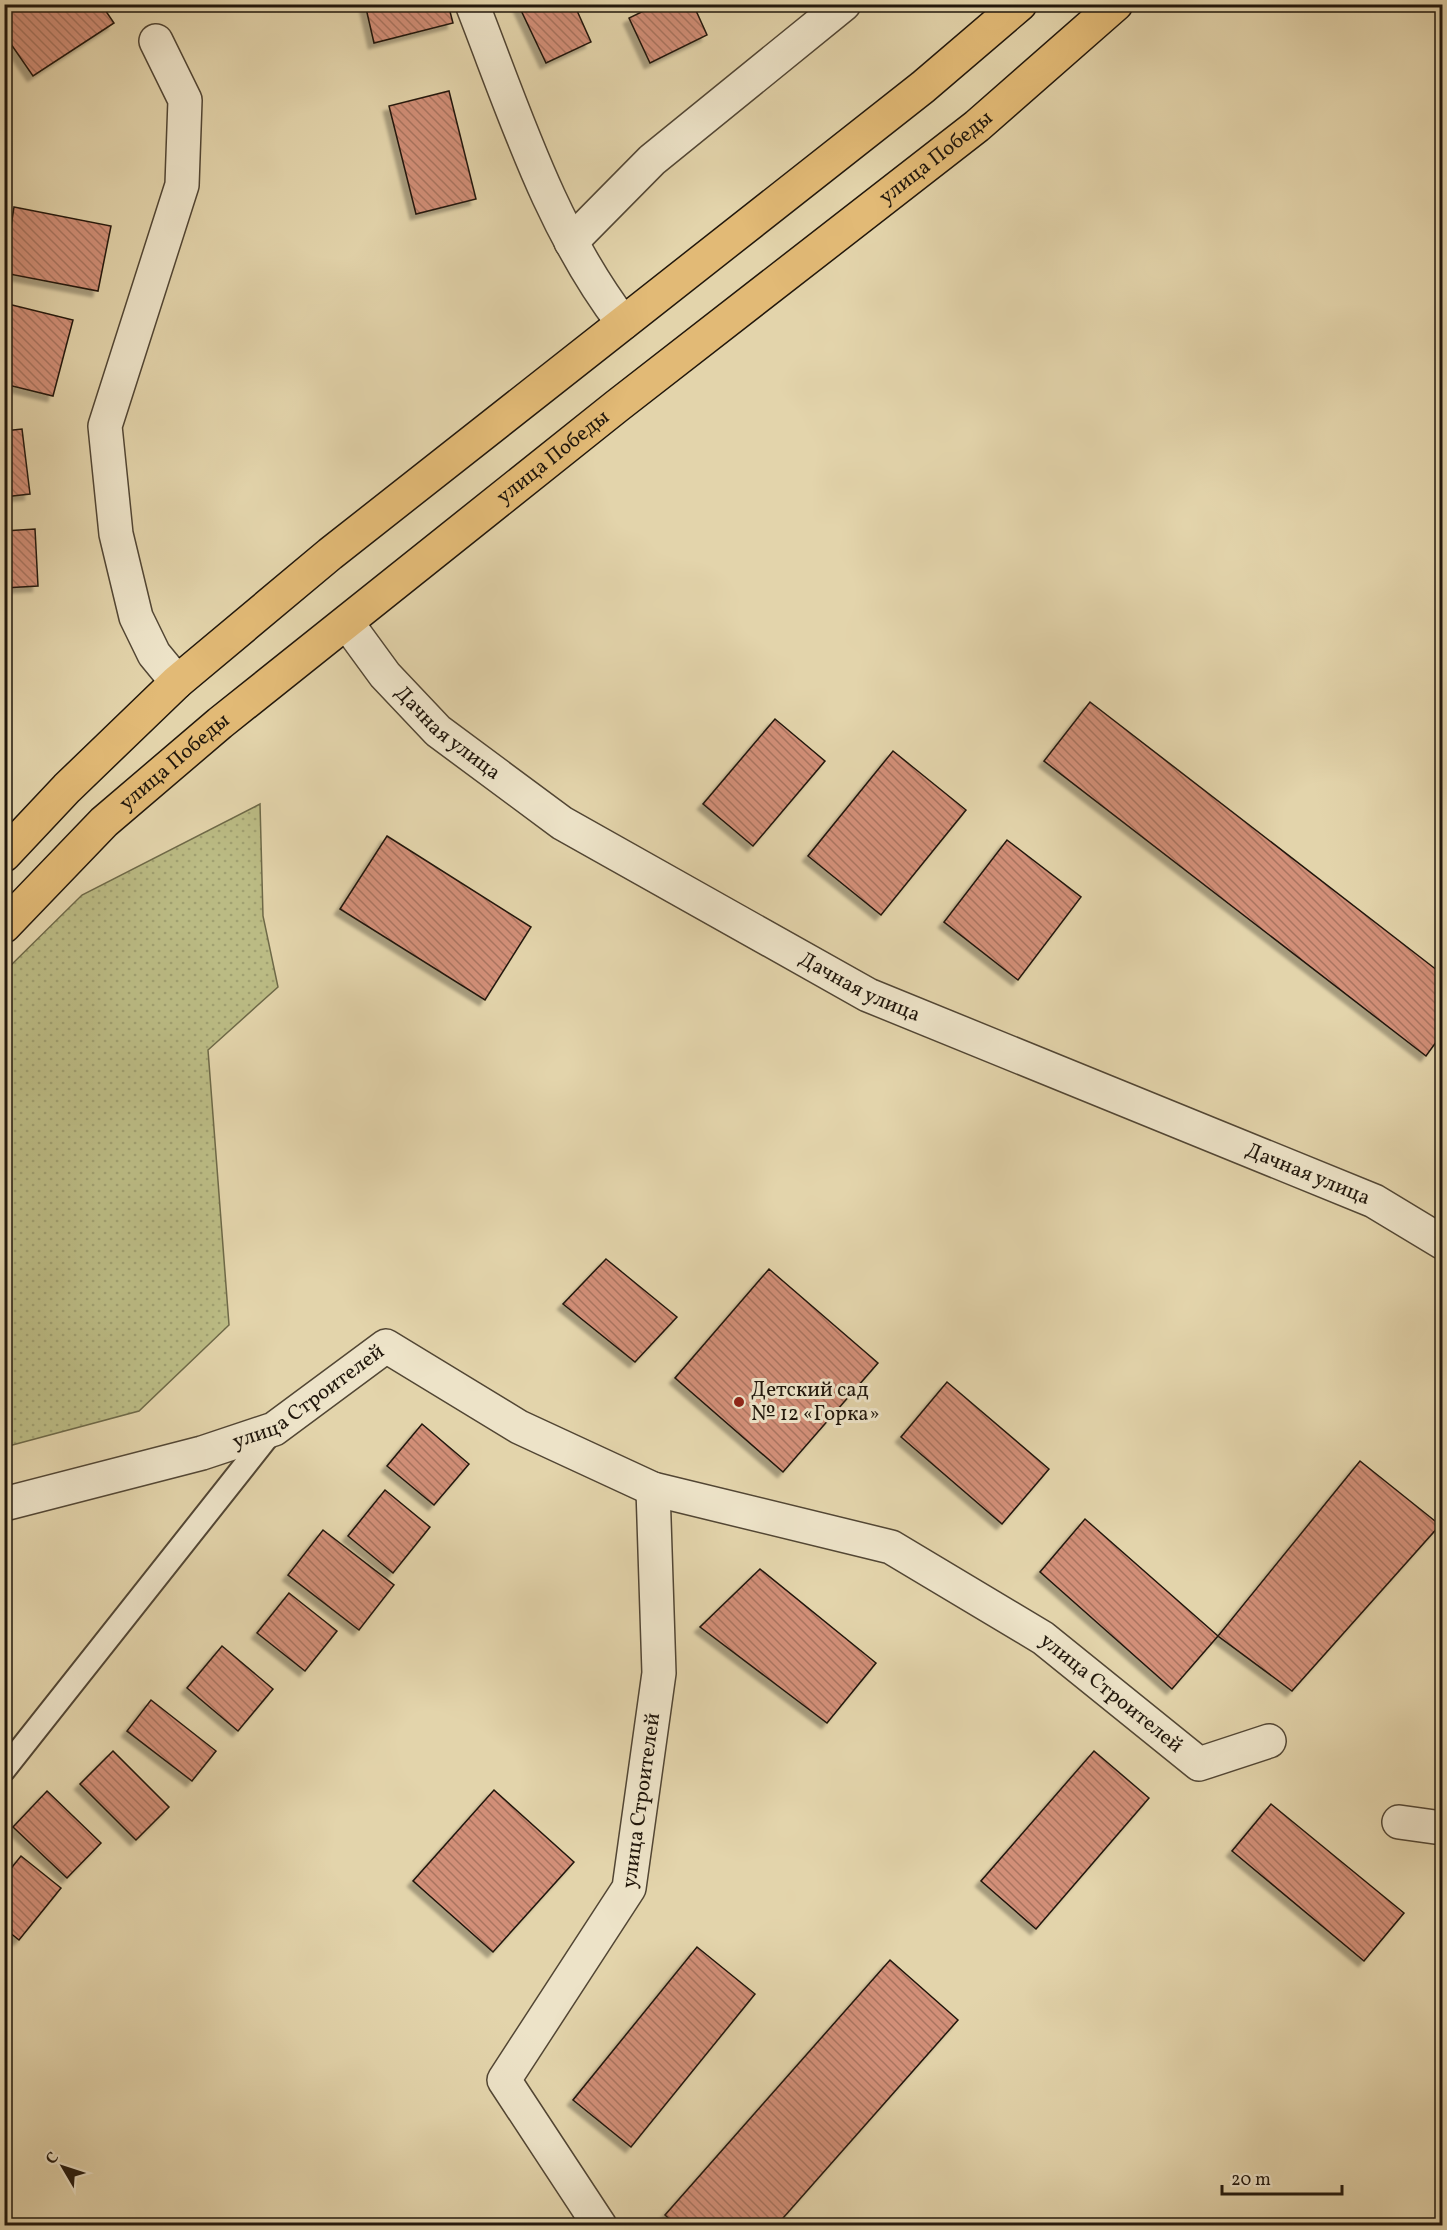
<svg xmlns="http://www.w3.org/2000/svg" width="1447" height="2230" font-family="Vollkorn,serif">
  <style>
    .park { fill: url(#park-dots); stroke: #6e6948; stroke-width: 1.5 }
    .building { fill: url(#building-back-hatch); stroke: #21170c; stroke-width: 1.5; filter: url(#shadow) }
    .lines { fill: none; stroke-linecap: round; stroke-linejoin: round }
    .lane-casing { stroke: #524634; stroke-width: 26 }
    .street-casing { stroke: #524634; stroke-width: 36 }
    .highway-casing { stroke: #21170c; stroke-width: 36 }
    .lane { stroke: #ede3c8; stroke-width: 22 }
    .street { stroke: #ede3c8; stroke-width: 33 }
    .highway { stroke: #e2ba76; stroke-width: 33 }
    .poi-dot { fill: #8f2418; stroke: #ede3c8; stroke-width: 2 }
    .labels { text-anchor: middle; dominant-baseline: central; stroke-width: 6; stroke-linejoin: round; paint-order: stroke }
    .street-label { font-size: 21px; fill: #21170c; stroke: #ede3c8 }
    .poi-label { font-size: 21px; fill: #21170c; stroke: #ede3c8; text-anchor: start }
  </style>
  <defs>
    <pattern id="park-dots" width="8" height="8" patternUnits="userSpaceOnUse" patternTransform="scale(1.5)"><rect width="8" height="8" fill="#bbbb84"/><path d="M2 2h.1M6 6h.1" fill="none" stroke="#a0a071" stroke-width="1.8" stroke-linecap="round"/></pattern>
    <pattern id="building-back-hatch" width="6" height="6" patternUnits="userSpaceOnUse" patternTransform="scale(1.5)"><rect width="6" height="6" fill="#d28f78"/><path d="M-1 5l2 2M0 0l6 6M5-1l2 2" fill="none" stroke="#aa7461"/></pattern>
    <filter id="shadow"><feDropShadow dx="-5.5" dy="5.5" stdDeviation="1.5" flood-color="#0004"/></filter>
  </defs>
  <rect width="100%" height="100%" fill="#e3d4ab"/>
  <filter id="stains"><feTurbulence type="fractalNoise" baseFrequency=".00333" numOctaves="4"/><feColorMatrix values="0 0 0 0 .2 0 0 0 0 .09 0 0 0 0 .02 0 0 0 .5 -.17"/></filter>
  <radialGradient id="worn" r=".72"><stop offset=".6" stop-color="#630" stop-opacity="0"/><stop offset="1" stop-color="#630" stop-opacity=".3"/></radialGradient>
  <path class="park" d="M260,804l3,112 15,71 -70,63 21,275 -90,86 -134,36v-476l77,-76z"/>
  <g class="building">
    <path d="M4,4h97l13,19 -81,53 -29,-42z"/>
    <path d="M365,4h83l5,19 -79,20z"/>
    <path d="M518,4h56l17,38 -45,21z"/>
    <path d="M658,4h35l14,31 -57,28 -21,-45z"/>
    <path d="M449,91l27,108 -60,15 -27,-108z"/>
    <path d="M14,207l97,19 -13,65 -94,-18z"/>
    <path d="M4,303l69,17 -20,76 -49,-12z"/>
    <path d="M22,429l8,65 -26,3v-66z"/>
    <path d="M35,529l3,57 -34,2v-57z"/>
    <path d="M1090,702l352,272v60l-16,22 -382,-295z"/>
    <path d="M775,719l50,42 -72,85 -50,-42z"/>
    <path d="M893,751l73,59 -85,105 -73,-59z"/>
    <path d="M387,836l144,91 -46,73 -145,-91z"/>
    <path d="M1007,840l74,57 -63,83 -74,-58z"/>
    <path d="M606,1259l71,58 -42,45 -72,-58z"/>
    <path d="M769,1269l109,94 -95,109 -108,-94z"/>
    <path d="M947,1382l102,87 -47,55 -101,-87z"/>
    <path d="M422,1424l47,40 -35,41 -47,-39z"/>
    <path d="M1360,1461l80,64 -148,166 -74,-55z"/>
    <path d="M385,1490l45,37 -37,46 -45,-37z"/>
    <path d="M1085,1519l133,117 -46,53 -132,-117z"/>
    <path d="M323,1530l71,55 -35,45 -71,-55z"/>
    <path d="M760,1569l116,94 -49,60 -127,-96z"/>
    <path d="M289,1593l48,38 -32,40 -48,-38z"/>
    <path d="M222,1646l51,43 -35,42 -51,-43z"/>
    <path d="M151,1700l65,51 -24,30 -65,-50z"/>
    <path d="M113,1751l56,56 -33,33 -56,-56z"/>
    <path d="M1094,1751l55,47 -113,131 -55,-48z"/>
    <path d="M494,1790l80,72 -81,90 -80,-71z"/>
    <path d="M47,1791l54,52 -34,35 -54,-51z"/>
    <path d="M1271,1804l133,109 -40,48 -132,-110z"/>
    <path d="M21,1856l40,32 -42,52 -15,-12v-51z"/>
    <path d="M697,1947l58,47 -124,153 -58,-47z"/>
    <path d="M890,1960l68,60 -182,206h-99l-12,-11z"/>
  </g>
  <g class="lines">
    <defs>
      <path id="lane" d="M4,1770l269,-340"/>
      <g id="street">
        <path d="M472,4c43,110 79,225 151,319"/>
        <path d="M156,41l29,59 -3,85 -77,241 11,108 20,83 18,37 23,28"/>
        <path d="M571,242l81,-82 192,-156"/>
        <path id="s1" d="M347,623l38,52 53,56 124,92 306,172 506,206 68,41"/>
        <path id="s2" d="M4,1504l198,-51 72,-24 112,-83 133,81 134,62 238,58 152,91 156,126 70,-23"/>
        <path d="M1399,1822l43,6"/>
        <path id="s3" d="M600,2226l-96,-146 125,-192 30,-215 -6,-184"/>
      </g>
      <g id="highway">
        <path d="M4,855l63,-67 110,-106 153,-128 593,-467 97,-83"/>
        <path id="s4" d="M4,926l100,-104 116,-99 397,-317 360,-280 139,-122"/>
      </g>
    </defs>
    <use href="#lane" class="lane-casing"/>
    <use href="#street" class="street-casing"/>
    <use href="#highway" class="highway-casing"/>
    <use href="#lane" class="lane"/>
    <use href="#street" class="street"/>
    <use href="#highway" class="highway"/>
  </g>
  <circle class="poi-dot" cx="739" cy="1402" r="6"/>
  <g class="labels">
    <g class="street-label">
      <text stroke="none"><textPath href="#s4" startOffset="1209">улица Победы</textPath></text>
      <text stroke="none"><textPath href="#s4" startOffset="723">улица Победы</textPath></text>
      <text stroke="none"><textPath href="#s1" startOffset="150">Дачная улица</textPath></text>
      <text stroke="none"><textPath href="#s4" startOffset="237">улица Победы</textPath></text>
      <text stroke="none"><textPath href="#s1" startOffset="636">Дачная улица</textPath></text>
      <text stroke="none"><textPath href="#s1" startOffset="1122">Дачная улица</textPath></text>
      <text stroke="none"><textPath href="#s2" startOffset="326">улица Строителей</textPath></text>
      <text stroke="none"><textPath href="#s2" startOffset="1233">улица Строителей</textPath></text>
      <text stroke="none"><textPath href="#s3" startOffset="492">улица Строителей</textPath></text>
    </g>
    <g class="poi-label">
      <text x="751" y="1390">Детский сад<tspan x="751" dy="24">№ 12 «Горка»</tspan></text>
    </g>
  </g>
  <rect width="1447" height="2230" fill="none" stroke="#e3d4ab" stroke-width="24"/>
  <rect x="6" y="6" width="1435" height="2218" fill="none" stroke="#21170c" stroke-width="3"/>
  <rect x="12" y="12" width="1423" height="2206" fill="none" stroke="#21170c" stroke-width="1.5"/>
  <g transform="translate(63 2167) rotate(309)" stroke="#ede3c8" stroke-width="4.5" paint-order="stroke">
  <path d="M0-4.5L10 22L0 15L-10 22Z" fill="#21170c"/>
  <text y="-9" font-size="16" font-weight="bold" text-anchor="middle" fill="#21170c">С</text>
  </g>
  <path d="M1222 2185v9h120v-9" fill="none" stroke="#21170c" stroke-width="3"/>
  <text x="1231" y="2185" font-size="18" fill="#21170c" stroke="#ede3c8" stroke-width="4.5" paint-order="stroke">20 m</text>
  <rect width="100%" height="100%" filter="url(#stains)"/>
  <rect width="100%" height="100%" fill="url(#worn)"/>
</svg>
